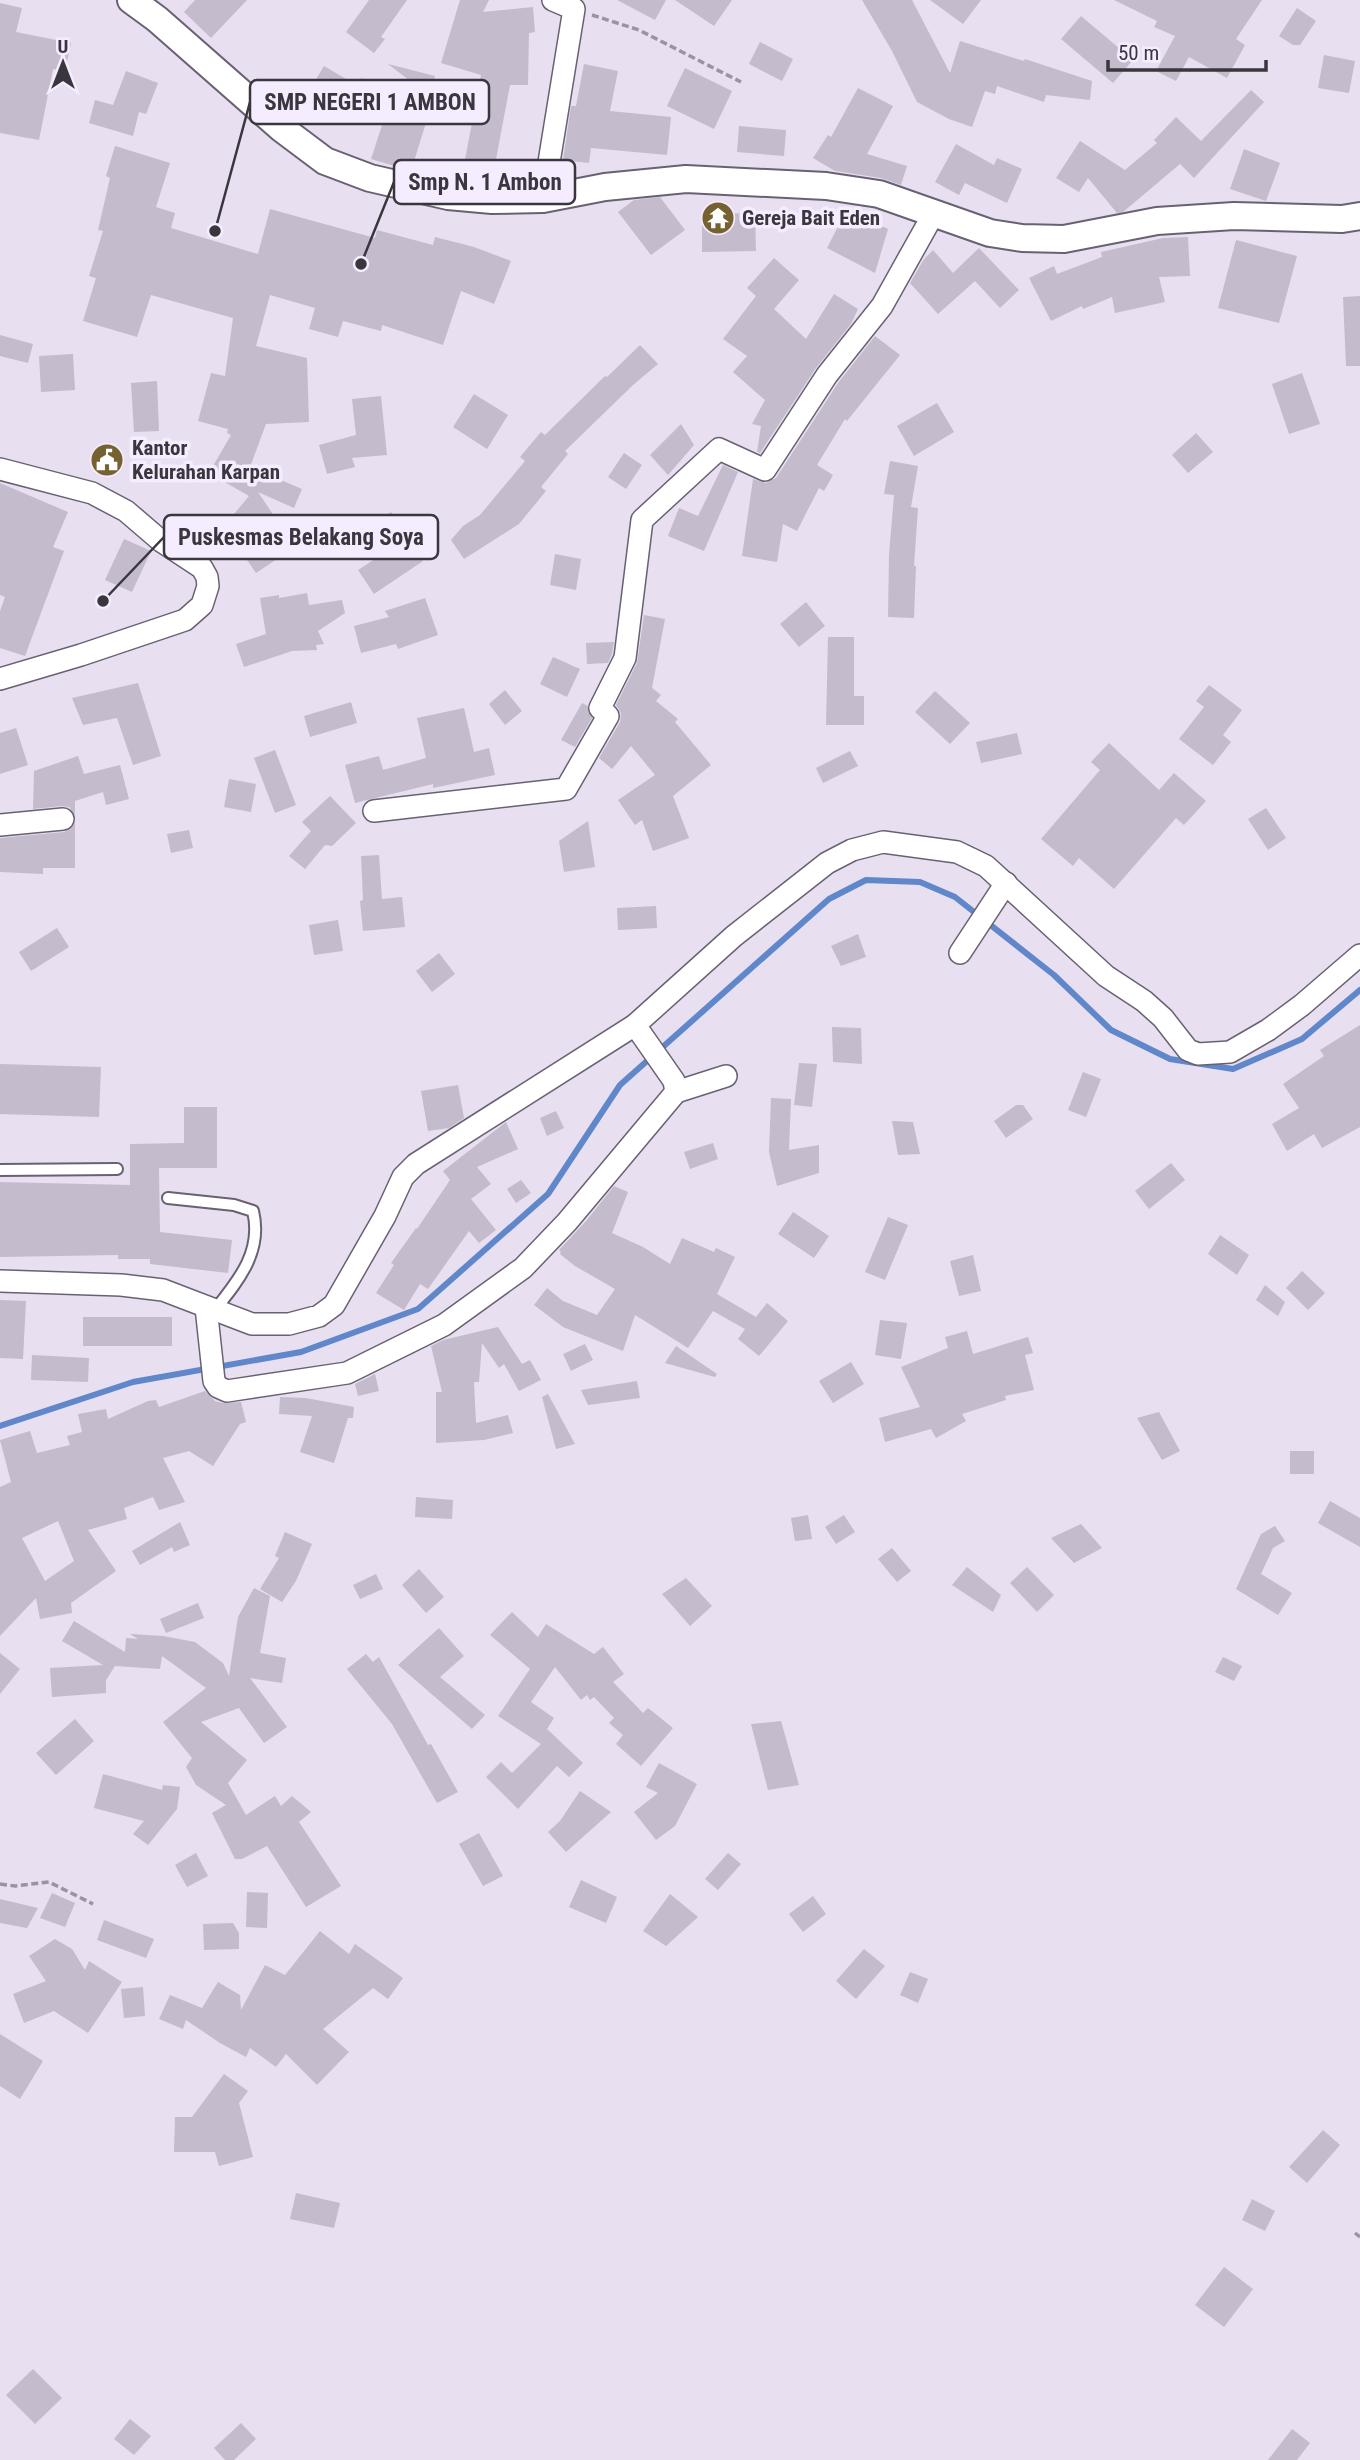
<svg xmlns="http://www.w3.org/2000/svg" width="1360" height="2460" font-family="'Roboto Condensed',sans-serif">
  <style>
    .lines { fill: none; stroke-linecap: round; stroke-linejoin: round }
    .stream { stroke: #5f87ca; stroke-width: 6 }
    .building { fill: #c4bbcc; fill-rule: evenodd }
    .service-casing { stroke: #696171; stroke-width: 14 }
    .minor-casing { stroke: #696171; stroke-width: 24 }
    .tertiary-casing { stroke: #696171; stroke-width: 30 }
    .path { stroke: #9a93a0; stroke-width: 3.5; stroke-dasharray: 7 3.5; stroke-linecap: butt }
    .service { stroke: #fff; stroke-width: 10 }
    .minor { stroke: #fff; stroke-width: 21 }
    .tertiary { stroke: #fff; stroke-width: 26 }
    .labels { text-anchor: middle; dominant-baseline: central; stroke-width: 7; stroke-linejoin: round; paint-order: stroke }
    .poi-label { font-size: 21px; font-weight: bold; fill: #3a363d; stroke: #f5ecff; text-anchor: start }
    .leader { fill: none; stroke: #3a363d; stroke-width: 2.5 }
    .callout-dot { fill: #3a363d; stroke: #f5ecff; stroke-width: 2.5 }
    .callout { fill: #f5ecff; stroke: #3a363d; stroke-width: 2.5 }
    .callout-label { font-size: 23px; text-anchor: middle; font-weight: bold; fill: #3a363d }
  </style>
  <rect width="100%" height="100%" fill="#e8dff1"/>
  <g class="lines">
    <path class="stream" d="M0,1426l133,-44 168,-30 117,-43 130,-115 72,-109 209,-186 37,-19 54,2 35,15 99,78 57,55 59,29 63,10 69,-30 58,-49"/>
  </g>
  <g class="building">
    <path d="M195,0h52l-36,38 -27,-26z"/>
    <path d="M369,0h38l-26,37 4,2 -11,14 -28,-21z"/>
    <path d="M460,0h29l-6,12 50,-5 2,25 -6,1 -1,52h-18l-16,85 -30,-5 17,-90 -40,-12z"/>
    <path d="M617,0h49l-11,20z"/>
    <path d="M675,0h57l-18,26z"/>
    <path d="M862,0h50l38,73 10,-32 64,20 1,-2 67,22 -2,19 -44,-5 -2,7 -47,-16 -2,8 -10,-3 -13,36 -23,-8 -32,-17 -25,-51z"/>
    <path d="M930,0h51l-18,24z"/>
    <path d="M1114,0h148l-26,39 9,6 -18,33 -38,-21 -13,24 -20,-10 19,-35 -21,-9 3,-6z"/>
    <path d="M0,3l22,5 -6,24 55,11 -6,28 -12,-2 -14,71 -39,-7z"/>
    <path d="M1297,8l19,13 -16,24h-7l-14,-9z"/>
    <path d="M1081,16l52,44 -20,23 -52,-44z"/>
    <path d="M760,42l33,17 -11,22 -33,-17z"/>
    <path d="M1324,55l31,6 -6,32 -31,-5z"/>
    <path d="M388,64l47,12 -5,20z"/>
    <path d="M584,64l34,7 -8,40 61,6 -4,38 -76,-7 -2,15 -26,-3 8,-54h5z"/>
    <path d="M324,66l34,20 3,-8 68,22 -3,12 3,1 -18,58 -40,-12 16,-49 -47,-15 -12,20 -25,-14z"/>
    <path d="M685,68l47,23 -18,38 -47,-23z"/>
    <path d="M126,71l32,12 -12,31 -7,-2 -6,24 -44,-13 6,-23 18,5z"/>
    <path d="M858,88l35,18 -26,48 40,12 -6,19 -20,-7 -46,-7 -22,-13 15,-23 3,2z"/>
    <path d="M1251,90l13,12 -70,76 -14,-14 -57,48 -6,1 -29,-35 -9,14 -23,-14 24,-37 45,29 32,-27 -3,-3 22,-23 25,24z"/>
    <path d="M739,126l47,4 -2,26 -47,-4z"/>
    <path d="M956,144l38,21 3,-7 25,11 -15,34 -42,-20 -6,12 -24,-13z"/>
    <path d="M115,146l55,17 -14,44 19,6 -4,15 87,26 12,-45 105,29 2,-8 56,15 2,-8 39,10 37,14 -17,43 -33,-13 -18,54 -61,-20 -1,6 -38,-10 -5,16 -29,-8 6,-21 -45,-13 -14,51 51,12 2,64 -43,2 -16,43 52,22 -8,19 -36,-16 37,55 -39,26 -20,-29 -16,-13 29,-35 -40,-23 22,-38 -4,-2 1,-4 -30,-8 13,-48 14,3 8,-58 -82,-23 -14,42 -54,-16 13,-43 -7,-2 14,-45 -5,-1 12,-52 -4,-2z"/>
    <path d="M1244,149l36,14 -14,38 -36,-12z"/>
    <path d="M660,197l25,33 -34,25 -33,-43 16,-12z"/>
    <path d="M847,209l41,20 -13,44 -48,-25z"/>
    <path d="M755,213l1,38 -54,1v-38z"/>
    <path d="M1188,237l2,39 -31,1 6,25 -50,11 -3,-16 -29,12 -1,-3 -31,15 -22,-43 25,-12 3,8 45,-17 -1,-5 62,-14z"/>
    <path d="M1236,240l61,16 -18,67 -61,-15z"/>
    <path d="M979,248l40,42 -19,18 -25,-27 -37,33 -28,-31 14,-24 9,-9 20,23z"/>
    <path d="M774,258l25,22 -25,29 32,30 28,-45 24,15 -7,15 -35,44 -56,85 -3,-1 4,-26 -9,-2 13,-24 -32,-28 14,-16 -24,-17 33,-43 -9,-8z"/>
    <path d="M1360,296v70h-14l-3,-69z"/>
    <path d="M0,335l33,9 -5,19 -28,-7z"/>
    <path d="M875,336l25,19 -53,66 -2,-2 -28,46 16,10 -9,16 -5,-3 -22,43 -14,-7 -6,38 -35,-6 11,-77 13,4 10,-5 62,-95z"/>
    <path d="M640,345l18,19 -25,21 -68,66 3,3 -27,33 5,4 -27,33 -55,35 -13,-19 12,-14 17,-11 45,-54 -5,-4 21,-25 4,3 60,-59 2,1z"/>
    <path d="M73,354l2,36 -34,2 -2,-36z"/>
    <path d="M1302,373l18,51 -31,10 -17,-50z"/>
    <path d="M157,381l2,50 -25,1 -3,-49z"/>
    <path d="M474,394l34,21 -21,34 -34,-22z"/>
    <path d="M381,396l6,59 -35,3 3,9 -28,7 -8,-29 37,-10 -4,-36z"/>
    <path d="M937,403l17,29 -40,24 -17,-30z"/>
    <path d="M681,424l13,21 -26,30 -18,-20z"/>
    <path d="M1196,433l17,19 -25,21 -16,-18z"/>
    <path d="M624,453l18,12 -16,24 -18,-12z"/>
    <path d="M890,461l28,5 -7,41 7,1 -4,58h2l-2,52 -26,-1 1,-62 5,-60 -10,-1z"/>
    <path d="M723,465l15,7 -34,79 -36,-15 11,-28 19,8z"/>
    <path d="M0,483l68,29 -15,35 11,4 -39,105 -25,-8v-37l5,-14 -5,-2z"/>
    <path d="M391,512l32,49 -49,33 -16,-24 20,-13 -16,-27z"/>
    <path d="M124,539l27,12 -19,41 -27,-12z"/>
    <path d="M555,554l26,5 -5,31 -26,-5z"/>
    <path d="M307,593l2,12 33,-5 3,13 -27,18 6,13 -8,1 1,5 -25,1 -48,16 -8,-23 30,-10 -6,-36 19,-3v3z"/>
    <path d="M425,598l13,37 -40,14 -2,-5 -35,9 -7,-27 35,-9 -4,-6z"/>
    <path d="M806,602l19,24 -26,21 -19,-23z"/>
    <path d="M644,615l21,4 -13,69 9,7 -5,6 22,18 -3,3 36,43 -38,31 16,42 -36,13 -11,-31 -7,5 -17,-25 37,-25 -24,-29 -19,23 -13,-11 21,-36 1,-9 -5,-8 21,-42z"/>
    <path d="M828,637h26v59h10v29h-38z"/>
    <path d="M614,642l-2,12 -4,9 -21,1 -1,-21z"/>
    <path d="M553,657l27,12 -13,28 -27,-13z"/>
    <path d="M138,683l23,73 -28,9 -16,-47 -34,7 -11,-27z"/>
    <path d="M1209,685l33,25 -19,25 8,7 -18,23 -34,-26 25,-32 -8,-6z"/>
    <path d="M505,690l17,21 -17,14 -16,-21z"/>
    <path d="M935,691l35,32 -20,21 -35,-32z"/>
    <path d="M351,702l6,21 -47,14 -6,-21z"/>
    <path d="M582,703l6,3 4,12 -17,29 -14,-7z"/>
    <path d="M464,708l10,44 15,-4 6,27 -62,13v-4l-78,19 -10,-38 34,-9 4,14 43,-12 -9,-40z"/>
    <path d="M16,728l12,37 -28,9v-41z"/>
    <path d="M1017,733l5,21 -41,9 -5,-21z"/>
    <path d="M1109,743l50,47 15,-17 32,28 -22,24 -8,-7 -62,71 -35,-31 -6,8 -32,-27 59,-69 -9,-8z"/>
    <path d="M275,750l21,55 -21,8 -21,-55z"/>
    <path d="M850,751l8,15 -35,17 -7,-15z"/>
    <path d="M78,756l6,18 36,-9 9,34 -23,6 -3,-13 -28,9v14l-6,-8 -7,-1 -29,3 1,-38z"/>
    <path d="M229,779l27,5 -5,28 -27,-5z"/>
    <path d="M330,796l26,27 -24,23 -7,-1 -20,24 -16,-13 22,-25 -9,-9z"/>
    <path d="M1266,808l20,30 -18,12 -20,-31z"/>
    <path d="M588,821l7,46 -31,5 -5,-31z"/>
    <path d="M75,823v45h-32v6l-43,-2v-34l64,-6 7,-3z"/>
    <path d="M189,830l4,18 -22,5 -4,-19z"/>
    <path d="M379,855l3,44 20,-2 3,30 -42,4 -3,-30 3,-1 -2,-44z"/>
    <path d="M656,906l1,22 -39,2 -1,-22z"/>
    <path d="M338,920l5,31 -29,4 -5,-30z"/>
    <path d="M57,928l12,19 -38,24 -12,-19z"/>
    <path d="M858,934l8,23 -25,9 -10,-20z"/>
    <path d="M439,953l16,21 -23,18 -16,-21z"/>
    <path d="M1360,1025v102l-38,21 -8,-14 -27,17 -15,-27 27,-16 -16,-24 41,-28 -4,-6z"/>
    <path d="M832,1027l29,1 1,36 -29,-2z"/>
    <path d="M799,1063l18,1 -5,43 -18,-2z"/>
    <path d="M0,1064l101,3 -2,50 -99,-3z"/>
    <path d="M1083,1072l18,7 -15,38 -18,-7z"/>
    <path d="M458,1085l6,33 -15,10 -21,3 -7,-40z"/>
    <path d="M771,1098l20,1 -2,51 30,-5v28l-42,13 -8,-34z"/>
    <path d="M1016,1105h7l10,14 -27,19 -12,-17z"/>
    <path d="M184,1107h33v61h-58l1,64 72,8 -4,33 -78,-9v-5h-32v-4l-118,2v-75l130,3v-41l54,-1z"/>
    <path d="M556,1111l8,17 -17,8 -7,-18z"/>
    <path d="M892,1121l21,1 7,32 -22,1z"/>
    <path d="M506,1122l12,27 -41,18 14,17 -20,15 25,31 -17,13 -10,-12 -41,58 -8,-5 -16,26 -28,-17 18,-28 -3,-2 25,-35 1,1 33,-49 -7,-9z"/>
    <path d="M713,1143l5,16 -28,10 -6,-17z"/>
    <path d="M1171,1163l14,17 -36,29 -14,-18z"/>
    <path d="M521,1180l10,13 -15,10 -9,-14z"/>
    <path d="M614,1186l14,6 -16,41 31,14 27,17 12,-26 32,14 2,-4 19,9 -18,37 39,23 11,-14 21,18 -29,35 -21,-17 7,-10 -32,-18 -25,37 -53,-33 -12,36 -60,-24 -29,-22 13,-17 16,13 34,14 18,-26 -40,-23 -15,-12 1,-2 -2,-2 27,-29z"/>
    <path d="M793,1212l36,24 -15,22 -36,-24z"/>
    <path d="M888,1217l20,8 -23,55 -20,-8z"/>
    <path d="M1220,1235l29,20 -12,20 -29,-21z"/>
    <path d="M973,1255l8,36 -22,5 -9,-35z"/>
    <path d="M1302,1271l23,22 -17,17 -22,-22z"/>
    <path d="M1265,1285l20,17 -7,14 -22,-16z"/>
    <path d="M0,1300l26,1 -3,58 -23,-1z"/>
    <rect x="83" y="1317" width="89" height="29"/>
    <path d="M880,1320l27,3 -6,36 -26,-4z"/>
    <path d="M498,1327l24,37 8,-4 11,20 -22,11 -15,-27 -5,4 -17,-25 -3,39h-5l2,41 32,-8 5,18 -29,7 -48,3v-51h6l-11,-46 12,-6z"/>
    <path d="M967,1331l6,23 55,-17 5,16 -8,2 9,35 -29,6 1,4 -44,14 4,7 -30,17 -5,-9 -46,13 -6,-24 41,-11 -19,-40 47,-19 -3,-11z"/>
    <path d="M585,1344l8,16 -22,11 -8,-17z"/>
    <path d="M676,1346l41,28 -2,3 -50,-14z"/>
    <path d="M32,1355l57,3 -1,24 -57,-2z"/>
    <path d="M851,1362l13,22 -31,19 -14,-22z"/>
    <path d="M375,1374l4,17 -21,5 -3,-12z"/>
    <path d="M637,1381l3,17 -52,7 -7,-15z"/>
    <path d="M205,1391l10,10 7,2 19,-1 5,20 -6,2 -27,42 -24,-15 -26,7 22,44 -26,8 -6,-13 -29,11 3,11 -39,11 28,41 -45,32 1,10 -32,6 -4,-21 -36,38v-149l11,-5 -11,-42 30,-9 7,22 33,-8 -3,-9 15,-4 -4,-18 28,-5 2,10 40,-18 8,-1 3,7zM58,1521l16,40 -29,20 -23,-43z"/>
    <path d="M548,1394l27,50 -19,5 -14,-52z"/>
    <path d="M280,1397l26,1 48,9 -1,11h-5l-14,45 -34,-11 12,-36 -33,-2z"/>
    <path d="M1159,1412l21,39 -18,9 -25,-42z"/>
    <rect x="1290" y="1451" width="24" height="23"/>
    <path d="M416,1497l37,3 -1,19 -37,-2z"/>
    <path d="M1330,1501l30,17v29l-42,-24z"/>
    <path d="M808,1515l4,24 -17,2 -4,-23z"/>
    <path d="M844,1515l11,17 -19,12 -11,-17z"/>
    <path d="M180,1522l10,23 -16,7 -2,-5 -32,18 -8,-14z"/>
    <path d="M1081,1524l21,24 -28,15 -23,-25z"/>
    <path d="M1275,1526l10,15 -12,7 -12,26 31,19 -14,22 -42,-26 25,-55z"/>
    <path d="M285,1532l27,12 -16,37 -14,21 -22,-13 19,-31 -4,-2z"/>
    <path d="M892,1548l19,23 -14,11 -19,-23z"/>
    <path d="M967,1567l34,28 -8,17 -41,-27z"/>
    <path d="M1027,1567l27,28 -17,17 -27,-29z"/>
    <path d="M419,1569l25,28 -18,16 -24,-28z"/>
    <path d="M376,1574l7,15 -23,10 -7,-14z"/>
    <path d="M686,1578l26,28 -22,20 -28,-32z"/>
    <path d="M254,1588l16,8 -10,57 26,5 -4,25 -32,-5 37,49 -23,16 -25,-35 -38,14 46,38 -19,23 18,32 29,-19 6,10 11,-10 19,16 -12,10 42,64 -35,21 -39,-61 -25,13h-7l-23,-46 14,-8 -30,-20 -10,-18 6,-9 -29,-36 43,-34 -44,-32 -2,13 -45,-3 -9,14v13l-54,4 -2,-29 53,-3 -41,-24 12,-20 51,31 1,-14 12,1 -8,-5 33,2 32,6 28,21 6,13 9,-59z"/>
    <path d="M198,1603l6,15 -38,15 -6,-14z"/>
    <path d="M512,1612l26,25 8,-13 48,30 9,-7 21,27 -11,8 30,31 5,-5 25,20 -32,38 -25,-22 7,-9 -14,-12 5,-5 -20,-21 -4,3 -3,-5 -6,5 -26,-33 -24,35 23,16 -7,11 36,34 -14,14 -12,-11 -39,43 -32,-32 15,-15 11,11 29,-29 -43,-28 32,-47 -40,-34z"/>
    <path d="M439,1628l25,28 -24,21 45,38 -13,14 -74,-64z"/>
    <path d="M0,1653l20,16 -20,25z"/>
    <path d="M366,1654l7,8 6,-5 49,88 3,-1 27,48 -21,11 -45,-79 -45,-55z"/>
    <path d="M1223,1657l19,9 -8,15 -19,-9z"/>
    <path d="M75,1719l19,22 -38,34 -20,-22z"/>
    <path d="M781,1721l18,64 -31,5 -17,-66z"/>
    <path d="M659,1763l38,21 -22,42 -19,14 -22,-28 24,-19 -12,-6z"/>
    <path d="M103,1774l59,16 1,-5 17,2 -3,22 -29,36 -15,-11 11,-13 -50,-13z"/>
    <path d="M580,1791l31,21 -45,40 -18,-20 12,-11z"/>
    <path d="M479,1833l24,43 -20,10 -24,-42z"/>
    <path d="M196,1853l12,23 -21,11 -12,-22z"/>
    <path d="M728,1853l13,11 -23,26 -13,-11z"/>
    <path d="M581,1880l36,17 -11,26 -37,-16z"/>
    <path d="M247,1892l21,1 -1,35 -21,-1z"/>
    <path d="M52,1893l23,10 -10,24 -25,-9z"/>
    <path d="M670,1894l28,23 -32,29 -23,-15z"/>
    <path d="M813,1896l13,18 -23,18 -14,-18z"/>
    <path d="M0,1899l38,9 -11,20 -27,-5z"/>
    <path d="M104,1920l50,19 -8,19 -49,-18z"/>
    <path d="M233,1923l6,10v16l-35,1 -1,-26z"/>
    <path d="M320,1931l29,23 6,-10 48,34 -15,21 -15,-11 -50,41 26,23 -32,33 -31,-31 -10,13 -26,-19 -4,9 -26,-14 -34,-23 -3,9 -24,-10 11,-24 32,13 16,-26 22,13 1,15 24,-45 20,10z"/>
    <path d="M55,1939l17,10 13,21 4,-9 33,21 -34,51 -34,-22 -30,12 -11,-29 33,-13 -17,-25z"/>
    <path d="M864,1949l21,17 -29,33 -20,-18z"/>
    <path d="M910,1972l18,7 -10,24 -18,-8z"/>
    <path d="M143,1987l2,29 -21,2 -3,-29z"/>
    <path d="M0,2034l43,27 -23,38 -20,-13z"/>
    <path d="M224,2074l24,17 -9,12 14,54 -34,9 -4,-14h-41l1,-35h17z"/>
    <path d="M1323,2130l17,15 -33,38 -18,-16z"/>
    <path d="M296,2193l44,10 -6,25 -44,-9z"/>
    <path d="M1252,2199l23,12 -10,20 -23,-11z"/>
    <path d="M1224,2267l29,22 -29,38 -29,-22z"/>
    <path d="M33,2369l29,29 -27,26 -29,-29z"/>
    <path d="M130,2419l21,17 -17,19 -20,-16z"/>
    <path d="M241,2423l15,16 -22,21h-9l-11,-12z"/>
    <path d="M1292,2429l18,14 -13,17h-29z"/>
  </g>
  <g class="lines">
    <defs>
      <g id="service">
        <path d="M0,1170l117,-1"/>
        <path d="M168,1198l66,7 19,6c10,41 -15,70 -39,100"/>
      </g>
      <g id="minor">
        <path d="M543,199l31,-190 -21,-9"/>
        <path d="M0,469l92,24 34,18 35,30 41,27 5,9 1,9 -6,19 -17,15 -104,35 -81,24"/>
        <path d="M374,811l192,-22 42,-73 -8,-8 25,-50 17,-138 77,-71 46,21 62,-95 55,-69 52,-93"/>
        <path d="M0,825l63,-6"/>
        <path d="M960,953l46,-70"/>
        <path d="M676,1092l50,-16"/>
        <path d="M0,1281l121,4 42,5 89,34h37l30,-8 15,-11 51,-89 18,-39 13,-13 219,-139 99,-89 93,-73 25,-13 31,-8 74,10 29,14 120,110 38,25 19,17 25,32 10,4 32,-2 38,-22 34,-25 58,-50"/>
        <path d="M206,1307l8,74 4,6 9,4 120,-18 97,-48 79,-57 44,-46 109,-130 -2,-11 -39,-56"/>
      </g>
      <path id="tertiary" d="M131,0l26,19 124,109 44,33 45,17 78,18 44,4 51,-1 62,-12 81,-8 140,7 53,8 111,39 32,5 42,1 93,-18 77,-5 108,3 18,-3"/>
    </defs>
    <use href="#service" class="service-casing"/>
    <use href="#minor" class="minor-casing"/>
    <use href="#tertiary" class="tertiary-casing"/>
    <g class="path">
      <path d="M592,15l47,15 102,52"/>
      <path d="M0,1884l15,2 34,-4 44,22"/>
      <path d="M1355,2233l5,4"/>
    </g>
    <use href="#service" class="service"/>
    <use href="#minor" class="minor"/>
    <use href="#tertiary" class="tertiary"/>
  </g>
  <defs>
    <symbol id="temple-disc" viewBox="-11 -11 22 22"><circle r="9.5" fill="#766130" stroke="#f5ecff"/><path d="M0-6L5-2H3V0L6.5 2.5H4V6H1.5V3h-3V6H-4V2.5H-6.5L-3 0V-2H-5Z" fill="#fff"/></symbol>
    <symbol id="civic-disc" viewBox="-11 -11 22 22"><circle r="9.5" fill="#766130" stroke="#f5ecff"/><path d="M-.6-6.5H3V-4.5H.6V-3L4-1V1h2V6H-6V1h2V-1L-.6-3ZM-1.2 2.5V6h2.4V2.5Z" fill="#fff"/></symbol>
  </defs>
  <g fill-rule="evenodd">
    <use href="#temple-disc" x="699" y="199" width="38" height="38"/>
    <use href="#civic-disc" x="88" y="441" width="38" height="38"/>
  </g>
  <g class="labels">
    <g class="poi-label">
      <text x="742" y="218">Gereja Bait Eden</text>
      <text x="132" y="448">Kantor<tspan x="132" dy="24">Kelurahan Karpan</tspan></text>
    </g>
  </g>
  <path class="leader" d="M215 231L250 102M361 264L394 182M103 601L164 537"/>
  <g class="callout-dot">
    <circle cx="215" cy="231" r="7"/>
    <circle cx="361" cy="264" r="7"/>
    <circle cx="103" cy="601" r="7"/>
  </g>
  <g class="callout">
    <rect x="250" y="80" width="239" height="44" rx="7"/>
    <rect x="394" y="160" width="181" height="44" rx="7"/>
    <rect x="164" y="515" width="274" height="44" rx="7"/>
  </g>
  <g class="callout-label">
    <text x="370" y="110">SMP NEGERI 1 AMBON</text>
    <text x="485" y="190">Smp N. 1 Ambon</text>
    <text x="301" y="545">Puskesmas Belakang Soya</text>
  </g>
  <g transform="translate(63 63)" stroke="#f5ecff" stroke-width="5" paint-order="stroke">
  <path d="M0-5L12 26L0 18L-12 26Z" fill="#3a363d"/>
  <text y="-10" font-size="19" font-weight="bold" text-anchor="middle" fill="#3a363d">U</text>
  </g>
  <path d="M1108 60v10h158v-10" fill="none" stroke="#3a363d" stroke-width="3.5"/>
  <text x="1118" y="60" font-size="21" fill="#3a363d" stroke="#f5ecff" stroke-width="5" paint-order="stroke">50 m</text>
</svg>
